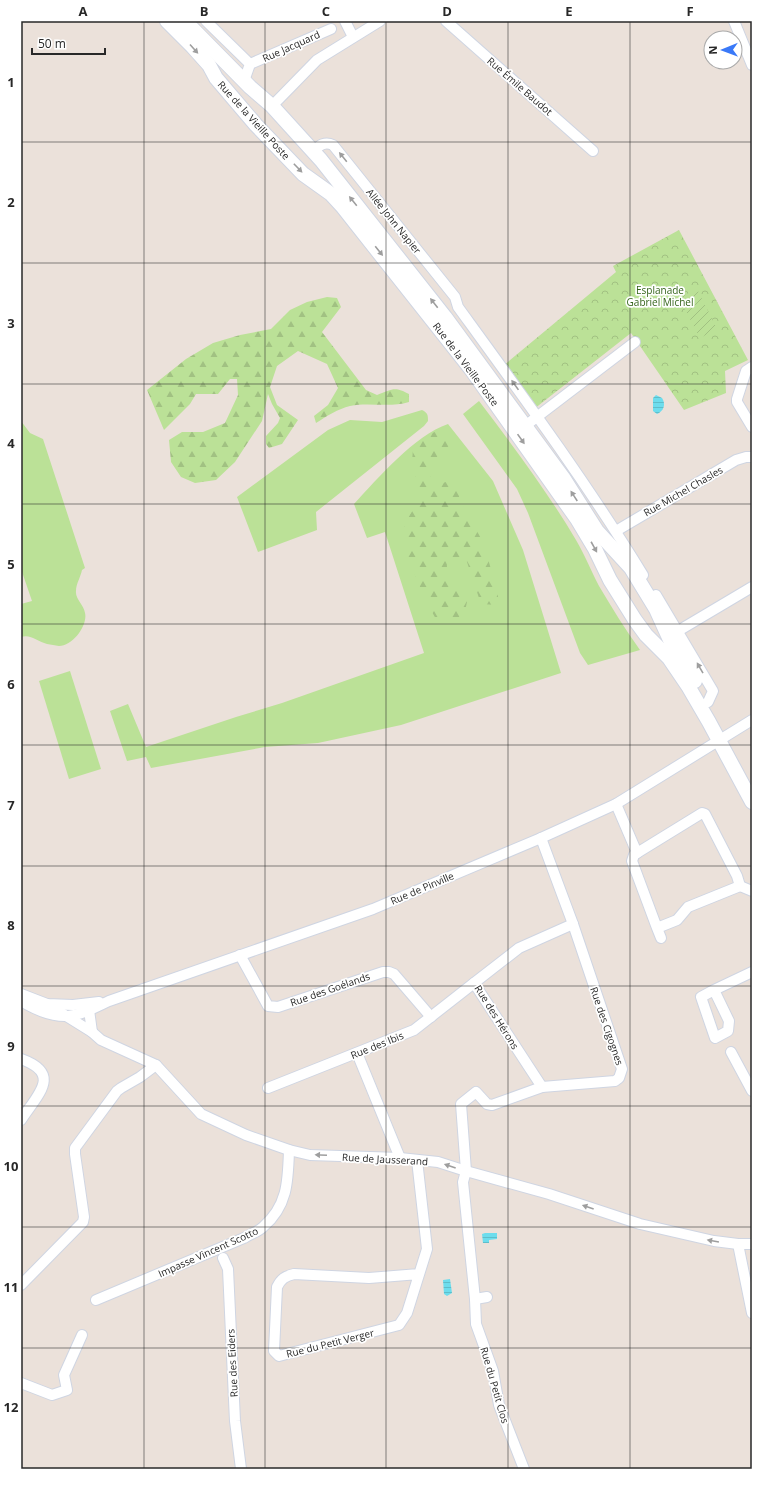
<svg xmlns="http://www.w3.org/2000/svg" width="773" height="1490" font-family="'Open Sans',sans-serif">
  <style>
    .grass { fill: #bbe197 }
    .forest { fill: url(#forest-firs) }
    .park { fill: url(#park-crowns) }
    .garden { fill: url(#garden-furrows) }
    .water { fill: url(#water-rules) }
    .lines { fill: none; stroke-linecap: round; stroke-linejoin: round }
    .minor-casing { stroke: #cfd5e2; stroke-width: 12 }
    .secondary-casing { stroke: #cfd5e2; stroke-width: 16 }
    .minor { stroke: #fff; stroke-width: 10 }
    .secondary { stroke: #fff; stroke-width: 14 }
    .oneway { fill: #9e9e9e }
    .grid { fill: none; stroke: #282828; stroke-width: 1; stroke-opacity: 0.55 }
    .labels { text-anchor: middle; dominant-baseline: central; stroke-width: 3.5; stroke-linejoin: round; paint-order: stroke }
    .street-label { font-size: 10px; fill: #282828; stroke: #fff }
    .park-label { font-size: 10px; fill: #34641a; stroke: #fff }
    .neatline { fill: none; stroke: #282828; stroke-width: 1.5 }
    .grid-label { font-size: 13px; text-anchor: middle; font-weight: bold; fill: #282828 }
  </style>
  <defs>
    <pattern id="forest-firs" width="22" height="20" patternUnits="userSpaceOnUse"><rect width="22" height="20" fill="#bbe197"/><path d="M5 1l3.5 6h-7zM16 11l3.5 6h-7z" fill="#a1c182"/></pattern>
    <pattern id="park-crowns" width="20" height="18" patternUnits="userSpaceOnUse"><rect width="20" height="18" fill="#bbe197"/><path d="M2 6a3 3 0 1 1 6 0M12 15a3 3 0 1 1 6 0" fill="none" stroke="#a1c182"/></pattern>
    <pattern id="garden-furrows" width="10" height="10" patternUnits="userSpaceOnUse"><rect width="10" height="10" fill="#bbe197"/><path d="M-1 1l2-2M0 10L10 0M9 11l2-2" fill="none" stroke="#a1c182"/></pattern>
    <pattern id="water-rules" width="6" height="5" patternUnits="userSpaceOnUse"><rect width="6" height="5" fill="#6ddded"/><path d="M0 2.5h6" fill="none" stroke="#5ebecb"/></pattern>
  </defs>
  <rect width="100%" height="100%" fill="#ebe1da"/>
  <g class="grass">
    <path d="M479,401c34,45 68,90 97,139 9,15 15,31 23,46 13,22 26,43 41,64l-52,15 -8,-12 -52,-140 -11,-24 -54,-75z"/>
    <path d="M422,410c6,3 6,5 6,11l-4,5 -108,86 1,18 -59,22 -21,-55 91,-67 22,-10 32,2z"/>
    <path d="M21,421l9,12 13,6 42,129 -3,2c-1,6 -6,14 -6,21 -1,8 8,14 9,22 3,12 -12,33 -26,33 -4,-1 -8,-1 -12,-2 -9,-2 -16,-10 -26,-7v-33l11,-3 -11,-32z"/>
    <path d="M448,424l45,57 30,69 38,123 -160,52 -83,18 -53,4 -114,21 -5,-11 -19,4 -17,-50 18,-7 18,43 90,-30 46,-14 142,-50 -39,-121 -18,6 -13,-34c24,-26 61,-69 94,-80z"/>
    <path d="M70,671l31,98 -32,10 -30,-98z"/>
  </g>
  <g class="forest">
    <path d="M327,297l10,1 4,9 -19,25 44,58 11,5c15,-6 18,-9 32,-1v8c-19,6 -40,0 -59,4 -12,3 -23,10 -34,17l-2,-7 14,-11 10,-17 -11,-24 -29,-13 -21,15 -7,21 7,18 21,15 -16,24 -13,4 -3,-4v-8l12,-13 2,-5 -8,-14 -4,-10 -6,27 -27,41 -19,18 -21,3 -14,-6 -10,-15 -2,-22 13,-8h21l22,-9 13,-28 -1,-16h-7l-12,15h-22l-6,10 -26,26 -17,-40 39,-31 27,-16 27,-8 31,-6 19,-19 17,-8z"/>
    <path d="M441,429l11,4 -1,12 -12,7 -9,26 9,6 17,-5 4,22 23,41 15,51v12l-17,-1 -16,-48 -18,5c-2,15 12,30 20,41l-2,9 -9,9h-19c-10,-14 -34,-69 -34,-86 -1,-10 12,-27 18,-35l-9,-36 1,-15 13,-12z"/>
  </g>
  <path class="park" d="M679,230l69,130 -23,11 1,22 -42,17 -53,-77 -97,76 -31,-43 113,-94 -3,-6z"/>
  <path class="garden" d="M697,289l20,40 -17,9 -21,-40z"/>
  <g class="water">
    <path d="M656,395l6,3c4,6 2,13 -5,16l-4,-3v-13z"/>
    <path d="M485,1233h12v6l-8,1v3h-6l-1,-9z"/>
    <path d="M450,1279l2,14 -5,3 -3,-2 -1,-14z"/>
  </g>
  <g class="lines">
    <defs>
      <g id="minor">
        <path d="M206,21l44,43 -6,17"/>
        <path d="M345,21l8,16"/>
        <path d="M446,21l147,130"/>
        <path d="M734,21l18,44"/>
        <path d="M250,64l81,-35"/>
        <path d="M272,106l45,-46 63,-39"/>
        <path d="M313,151c7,-6 12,-10 20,-6l122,152 3,10c64,88 128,175 185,268"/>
        <path d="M752,367l-6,4 -9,28v3l15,25"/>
        <path d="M525,426l110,-84"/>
        <path d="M616,531l120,-71 10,-3h6"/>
        <path d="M656,595l57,96 -5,11"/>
        <path d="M678,631l74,-44"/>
        <path d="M616,804l21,49"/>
        <path d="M740,886l12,5"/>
        <path d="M657,928l20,-8 11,-13 52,-21 -3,-10 -32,-62 -3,-1 -65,40 -3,2 -2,6 25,67 4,10"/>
        <path d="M240,955l28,51 10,1 105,-35h6l5,2 37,43"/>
        <path d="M714,990l15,31 -1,10 -13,7 -14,-41 13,-7 38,-18"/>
        <path d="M21,994l26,10 26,1 26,-3"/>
        <path d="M21,1001c13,8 31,16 47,15 14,-1 28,-9 41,-15l264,-92 168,-71 75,-34 136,-84"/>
        <path d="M47,1004l45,28 9,8 55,25 45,49 45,21 43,15 21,5 90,3 38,4 28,9 83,23 91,30 74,17 24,3h14"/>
        <path d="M89,1010l3,22"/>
        <path d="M731,1052l21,39"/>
        <path d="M357,1053l43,105"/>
        <path d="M21,1059c42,15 16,36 0,61"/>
        <path d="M542,1087l-68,-104 45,-35 54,-24"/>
        <path d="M268,1088l146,-58 60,-47"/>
        <path d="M417,1160l10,89 -20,64 -8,12 -120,31 -5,-5 3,-64c4,-8 8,-11 17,-13l75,4 50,-4"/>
        <path d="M738,1244l14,69"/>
        <path d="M223,1258l5,11 7,152 6,48"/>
        <path d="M21,1285l62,-63 1,-5 -9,-63v-6l42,-57 4,-3 19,-11 16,-12"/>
        <path d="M475,1299l12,-2"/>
        <path d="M96,1300l148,-62c6,-4 14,-6 19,-11 25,-21 25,-47 26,-77"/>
        <path d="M21,1383l31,12 15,-5 -3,-15 18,-40"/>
        <path d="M524,1469l-25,-64 -6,-34 -17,-47 -1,-25 -12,-117 3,-11 -5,-67 15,-12 11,12 5,1 50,-18 73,-6 4,-3 3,-9 -49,-145 -32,-86"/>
      </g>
      <g id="secondary">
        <path d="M167,21l25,25 17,19 7,13 40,47 47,49 28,20 11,12 129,163 106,150 18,30 15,31 25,40 11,15 23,23 19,28 21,36 43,80"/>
        <path d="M185,21l65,66 22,19 49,54 124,157 119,162 33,52 34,37 25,41 15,33 24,39"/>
      </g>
    </defs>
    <use href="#minor" class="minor-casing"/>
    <use href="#secondary" class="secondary-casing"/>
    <use href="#minor" class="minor"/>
    <use href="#secondary" class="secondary"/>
  </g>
  <defs><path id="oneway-solid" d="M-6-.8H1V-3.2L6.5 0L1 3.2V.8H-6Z"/></defs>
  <g class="oneway">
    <use href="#oneway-solid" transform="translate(194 49) rotate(48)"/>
    <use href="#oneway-solid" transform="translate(343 157) rotate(-129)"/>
    <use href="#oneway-solid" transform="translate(298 168) rotate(46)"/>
    <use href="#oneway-solid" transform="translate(353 201) rotate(-129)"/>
    <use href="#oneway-solid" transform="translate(379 251) rotate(51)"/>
    <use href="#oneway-solid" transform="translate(434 303) rotate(-128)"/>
    <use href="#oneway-solid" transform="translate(515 385) rotate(-125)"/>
    <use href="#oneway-solid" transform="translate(521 439) rotate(55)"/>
    <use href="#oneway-solid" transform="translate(574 496) rotate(-123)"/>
    <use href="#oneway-solid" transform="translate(594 547) rotate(61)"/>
    <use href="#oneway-solid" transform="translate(700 668) rotate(-120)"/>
    <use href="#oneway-solid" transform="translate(321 1155) rotate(-178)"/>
    <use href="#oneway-solid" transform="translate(450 1166) rotate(-161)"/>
    <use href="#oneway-solid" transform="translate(588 1207) rotate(-161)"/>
    <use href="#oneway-solid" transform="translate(713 1241) rotate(-170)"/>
  </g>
  <path class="grid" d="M144,21v1448M265,21v1448M386,21v1448M508,21v1448M630,21v1448M21,142h731M21,263h731M21,384h731M21,504h731M21,624h731M21,745h731M21,866h731M21,986h731M21,1106h731M21,1227h731M21,1348h731"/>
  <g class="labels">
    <g class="street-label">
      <text transform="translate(291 46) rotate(-24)">Rue Jacquard</text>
      <text transform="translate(520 86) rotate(41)">Rue Émile Baudot</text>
      <text transform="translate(254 120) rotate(48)">Rue de la Vieille Poste</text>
      <text transform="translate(394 221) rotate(51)">Allée John Napier</text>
      <text transform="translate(466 364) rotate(53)">Rue de la Vieille Poste</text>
      <text transform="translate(683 491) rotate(-30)">Rue Michel Chasles</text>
      <text transform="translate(422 888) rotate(-23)">Rue de Pinville</text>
      <text transform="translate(330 989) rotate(-19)">Rue des Goélands</text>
      <text transform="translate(497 1017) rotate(58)">Rue des Hérons</text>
      <text transform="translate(607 1026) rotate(71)">Rue des Cigognes</text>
      <text transform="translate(377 1045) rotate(-22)">Rue des Ibis</text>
      <text transform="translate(385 1159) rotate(3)">Rue de Jausserand</text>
      <text transform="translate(208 1252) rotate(-24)">Impasse Vincent Scotto</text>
      <text transform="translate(330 1343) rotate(-14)">Rue du Petit Verger</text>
      <text transform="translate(232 1363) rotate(-93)">Rue des Eiders</text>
      <text transform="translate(495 1385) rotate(74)">Rue du Petit Clos</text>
    </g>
    <g class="park-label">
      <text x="660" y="290">Esplanade<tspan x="660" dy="12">Gabriel Michel</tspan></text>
    </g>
  </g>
  <rect width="773" height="1490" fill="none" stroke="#ffffff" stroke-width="44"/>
  <g transform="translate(723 50) rotate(269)"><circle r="19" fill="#ffffff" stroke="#a9a9a9"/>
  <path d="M0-3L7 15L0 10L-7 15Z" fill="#3a79f8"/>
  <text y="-6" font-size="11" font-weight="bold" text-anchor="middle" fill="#282828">N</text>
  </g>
  <path d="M32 48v6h73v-6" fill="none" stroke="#282828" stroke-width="2"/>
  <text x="38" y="48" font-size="12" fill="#282828" stroke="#ffffff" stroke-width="3" paint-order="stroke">50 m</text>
  <rect x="22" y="22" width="729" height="1446" class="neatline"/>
  <g class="grid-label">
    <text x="83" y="16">A</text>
    <text x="204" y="16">B</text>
    <text x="326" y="16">C</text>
    <text x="447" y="16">D</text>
    <text x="569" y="16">E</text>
    <text x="690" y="16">F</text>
    <text x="11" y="87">1</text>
    <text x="11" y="207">2</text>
    <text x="11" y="328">3</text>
    <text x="11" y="448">4</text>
    <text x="11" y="569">5</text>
    <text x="11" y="689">6</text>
    <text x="11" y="810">7</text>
    <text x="11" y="930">8</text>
    <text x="11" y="1051">9</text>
    <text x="11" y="1171">10</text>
    <text x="11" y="1292">11</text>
    <text x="11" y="1412">12</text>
  </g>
</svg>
